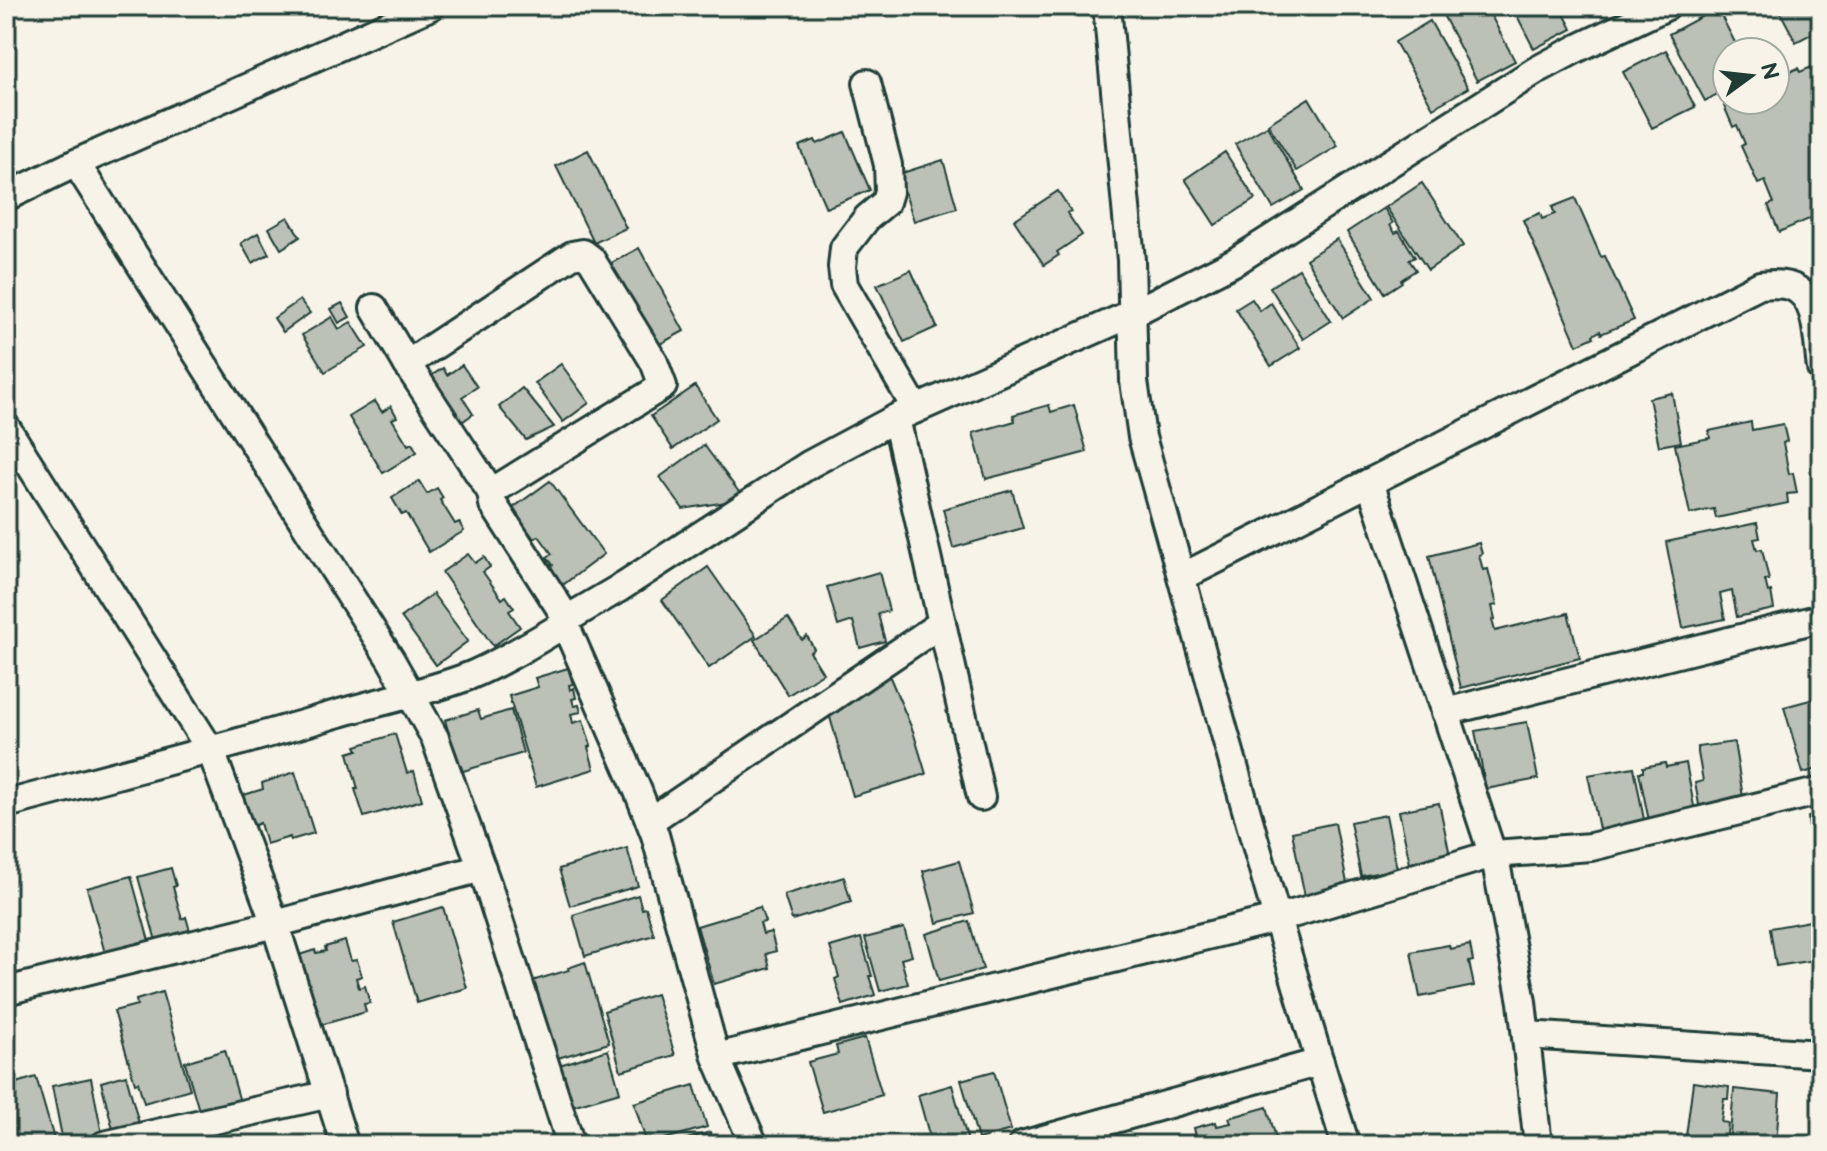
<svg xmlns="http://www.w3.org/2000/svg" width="1827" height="1151" font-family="'Balsamiq Sans',sans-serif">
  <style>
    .building { fill: #bbc1b6; stroke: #1f3d34; stroke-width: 2 }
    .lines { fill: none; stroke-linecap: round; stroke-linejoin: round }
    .minor-casing { stroke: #1f3d34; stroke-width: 32 }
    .minor { stroke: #f7f3e8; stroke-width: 26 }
  </style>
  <rect width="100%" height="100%" fill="#f7f3e8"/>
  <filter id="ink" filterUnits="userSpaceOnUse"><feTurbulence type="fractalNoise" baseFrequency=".0125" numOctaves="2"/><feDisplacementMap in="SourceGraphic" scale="16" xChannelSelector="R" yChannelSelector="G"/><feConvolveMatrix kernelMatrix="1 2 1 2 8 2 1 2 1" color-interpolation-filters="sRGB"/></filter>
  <g filter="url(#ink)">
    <g class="building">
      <path d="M1451,6h35l29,55 -38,20 -36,-70z"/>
      <path d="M1512,6h48l12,23 -38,20z"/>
      <path d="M1777,6h44v23l-25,13z"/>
      <path d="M1717,8l23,44h-13v37l-22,12 -36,-67z"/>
      <path d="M1430,21l38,67 -35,20 -38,-66z"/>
      <path d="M1666,50l29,57 -43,21 -29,-56z"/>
      <path d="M1821,63v133l-2,1 2,17 -42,18 -11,-27 6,-2 -9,-22 -7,3 -17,-38 4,-2 -8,-19 -4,2 -9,-21 13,-6h38v-17l3,-1 -2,-4 22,-10 2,4z"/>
      <path d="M1309,98l29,48 -41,25 -29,-47z"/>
      <path d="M1267,126l37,64 -31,18 -38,-64z"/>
      <path d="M845,132l25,58 -44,18 -27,-62 16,-6 2,4z"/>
      <path d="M588,150l38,78 -32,15 -38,-77z"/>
      <path d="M1225,152l30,47 -40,26 -30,-46z"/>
      <path d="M943,160l14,48 -43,13 -15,-47z"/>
      <path d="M1422,183l41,63 -35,24 -42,-63z"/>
      <path d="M1058,191l13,20 -4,2 15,22 -25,17 2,3 -15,10 -30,-45z"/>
      <path d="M1575,198l26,59 4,-1 29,64 -33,14 -1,-3 -7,4 1,2 -17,8 -54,-125 17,-7 2,6 13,-5 -3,-7z"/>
      <path d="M1384,208l9,15 -3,2 5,8 4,-2 16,26 -6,3 7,10 -15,10 1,2 -17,11 -38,-61z"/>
      <path d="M288,217l12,20 -19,12 -12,-21z"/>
      <path d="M258,233l11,21 -17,9 -11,-20z"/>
      <path d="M1337,239l37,59 -31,20 -37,-59z"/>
      <path d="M639,248l45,83 -33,18 -45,-83z"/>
      <path d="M1299,269l32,52 -28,18 -33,-52z"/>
      <path d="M911,270l26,57 -33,15 -27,-57z"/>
      <path d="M1252,299l8,12 11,-8 29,45 -29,18 -35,-57z"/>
      <path d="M300,300l10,13 -27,19 -9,-14z"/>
      <path d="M342,303l8,14 -11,6 -8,-14z"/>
      <path d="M332,317l7,12 12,-7 16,25 -42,25 -23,-37z"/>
      <path d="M561,364l28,39 -26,19 -28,-39z"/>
      <path d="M462,365l15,22 -15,10 11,17 -14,10 -31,-46 15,-10 4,7z"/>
      <path d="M695,386l22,33 -44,30 -22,-33z"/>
      <path d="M522,388l32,39 -28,13 -27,-33z"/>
      <path d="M1672,393l9,49 -22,4 -10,-48z"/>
      <path d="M375,401l7,11 9,-6 6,11 -5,2 16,26 4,-2 5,9 -34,21 -34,-56z"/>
      <path d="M1049,405l2,7 23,-7 13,47 -101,27 -13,-46 42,-12 -2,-6z"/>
      <path d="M1751,422l1,8 31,-6 4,17 -4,2 6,31 4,-1 4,20 -10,1 1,9 -72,15 -2,-9 -24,5 -15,-69 35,-7 -1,-7z"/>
      <path d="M704,445l35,47 -13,10 -43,7 -23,-32z"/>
      <path d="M419,481l8,13 10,-6 6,10 -3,2 15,24 4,-2 5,9 -35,21 -23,-39 -4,2 -10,-17z"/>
      <path d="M550,481l54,73 -44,33 -13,-18 6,-4 -6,-8 5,-3 -13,-18 -5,3 -5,-7 -5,4 -18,-23z"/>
      <path d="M1012,490l11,38 -70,20 -10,-39z"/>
      <path d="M1757,523l3,15 -6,1 3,11 5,-1 7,31h-4l3,12 3,-1 3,18 -37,8 -5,-26 -12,3 5,25 -42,9 -17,-86z"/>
      <path d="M1479,543l3,11 -3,1 4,15 5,-1 9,36 -5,1 3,13 -3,1 3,11 73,-18 12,45 -119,30 -32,-132z"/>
      <path d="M468,554l7,9 9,-6 6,10 -7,5 19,27 4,-3 8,12 -5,3 11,16 -27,19 -51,-74z"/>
      <path d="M708,567l48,69 -47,32 -47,-68z"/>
      <path d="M879,572l10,39 -11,3 7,27 -25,7 -7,-27 -15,5 -11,-39z"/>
      <path d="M433,594l35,47 -32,24 -35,-48z"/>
      <path d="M788,618l14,22 5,-4 7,13 -4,3 13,21 -35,22 -34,-55z"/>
      <path d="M568,668l5,16 -4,1 1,5 4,-2 2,10 -4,1 2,7 5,-1 2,7 -10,2 2,9 10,-3 8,26 -3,1 6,22 -58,18 -27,-91 29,-9 -3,-9z"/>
      <path d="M889,675l24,56 13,43 -73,22 -24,-82z"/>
      <path d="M1821,697v71l-18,5 -19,-66z"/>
      <path d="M478,710l3,9 30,-9 12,43 -63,19 -15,-52z"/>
      <path d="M1527,722l11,57 -52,10 -11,-58z"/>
      <path d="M395,734l12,39 7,-2 8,29 -58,17 -9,-28h3l-10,-36 10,-3 -2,-4z"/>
      <path d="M1734,742l10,61 -44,7 -5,-27 8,-2 -6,-34z"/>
      <path d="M1665,763l1,4 20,-4 9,49 -46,9 -10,-49h4v-5z"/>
      <path d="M1634,767l11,58 -45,9 -12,-59z"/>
      <path d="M295,772l19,61 -23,7 -1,-3 -24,7 -6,-21 -9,4 -10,-31 22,-7 -1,-6z"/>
      <path d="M1439,803l12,57 -40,8 -12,-57z"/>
      <path d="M1386,815l11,54 -36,7 -11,-54z"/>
      <path d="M1821,815v33l-10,1 -3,-32z"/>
      <path d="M1335,823l13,65 -43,9 -13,-65z"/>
      <path d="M627,848l11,38 -68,20 -11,-37z"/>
      <path d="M959,861l15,52 -37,10 -14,-52z"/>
      <path d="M171,868l5,18 -3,1 9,32 4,-2 4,14 -34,10 -18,-64z"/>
      <path d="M131,876l18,65 -44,12 -18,-65z"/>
      <path d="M844,877l7,25 -59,18 -8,-25z"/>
      <path d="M638,895l4,14 4,-1 8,27 -69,21 -12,-41z"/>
      <path d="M443,907l24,81 -50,15 -24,-81z"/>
      <path d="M760,907l5,15 -5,1 3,11 8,-2 5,19 -10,3 4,14 -56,16 -17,-58z"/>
      <path d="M1821,919v40l-45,7 -6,-38z"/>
      <path d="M969,921l14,48 -44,12 -13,-47z"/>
      <path d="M904,928l8,28 -11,3 7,25 -28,7 -15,-53z"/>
      <path d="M861,938l11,38h-3l6,19 -32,10 -8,-26 4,-2 -9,-30z"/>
      <path d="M345,941l6,20 6,-1 5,16 -6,2 3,10 6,-2 5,17 -6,1 2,8 -49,14 -21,-70 19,-6 1,3 10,-2 -1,-4z"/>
      <path d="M1449,945l1,4 20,-4 3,16 -4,1 5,24 -54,11 -9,-45z"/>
      <path d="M585,962l24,81 -65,19 -22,-78 47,-14 -1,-2z"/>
      <path d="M162,992l28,97 -46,14 -6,-21 -3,1 -21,-72 23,-6 -1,-5z"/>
      <path d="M656,994l19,61 -54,16 -17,-60z"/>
      <path d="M865,1038l17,57 -59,17 -15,-50 30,-8 -2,-8z"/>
      <path d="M225,1050l15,52 -40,12 -15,-52z"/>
      <path d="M608,1050l12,42 -55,16 -12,-41z"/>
      <path d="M994,1071l17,59 -33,9 -17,-59z"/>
      <path d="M126,1075l15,56 -26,6 -14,-55z"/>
      <path d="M36,1077l18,62 -21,6h-24l-3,-11v-48z"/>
      <path d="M91,1078l11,56 -39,8 -11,-56z"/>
      <path d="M1693,1082l36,5 -1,12h-4l-3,23 7,1 -2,22 -41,-1z"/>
      <path d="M694,1085l13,42 -60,17 -13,-41z"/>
      <path d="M952,1085l17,60h-37l-14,-50z"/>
      <path d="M1734,1089l46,5 -4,51h-47z"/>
      <path d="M1267,1107l11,38h-80l-4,-17 22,-6 1,4 14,-3 -2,-5z"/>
      <path d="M710,1132l4,13h-46z"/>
      <path d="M1571,1138l45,2v5h-45z"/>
    </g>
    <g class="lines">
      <defs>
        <g id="minor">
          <path d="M1107,6l24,254 3,121 8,56c67,236 129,474 204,708"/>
          <path d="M867,83l21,82 1,27 -3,10 -19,16 -23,30 -2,19 2,18 72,124"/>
          <path d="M76,163l315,497 44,78 53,148 83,259"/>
          <path d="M6,197l70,-34 355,-157"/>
          <path d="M374,308l33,56 84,128 2,12 74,115"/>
          <path d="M407,364l165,-109 11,-2 8,6 63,103 9,24 -172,106"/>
          <path d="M896,418l85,379"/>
          <path d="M6,427l205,324 64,173 70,221"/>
          <path d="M1370,482l127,386 25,134 16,143"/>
          <path d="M1182,577l578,-292c10,-1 22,-2 32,2 27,10 25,56 29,81"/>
          <path d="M565,624l73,167 17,44 61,222 38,88"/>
          <path d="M1445,712l376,-94"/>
          <path d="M6,804c106,-28 212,-55 317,-86 47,-15 100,-24 146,-42 34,-14 65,-34 96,-52l2,-5 51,-30 192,-125 86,-46 235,-104 105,-53 299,-190 43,-23 89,-42"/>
          <path d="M650,821l292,-198"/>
          <path d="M6,991l269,-67 207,-56"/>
          <path d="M1526,1035l295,19"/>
          <path d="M716,1057l563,-139 214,-64 98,-7 230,-56"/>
          <path d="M104,1145l226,-51"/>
          <path d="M1022,1145l298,-83"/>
        </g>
      </defs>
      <use href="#minor" class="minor-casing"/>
      <use href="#minor" class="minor"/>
    </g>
  </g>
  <rect width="1827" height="1151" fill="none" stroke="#f7f3e8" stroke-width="32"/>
  <rect x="16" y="16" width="1795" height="1119" fill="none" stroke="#1f3d34" stroke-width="3" filter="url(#ink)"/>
  <g transform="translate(1751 76) rotate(75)"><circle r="38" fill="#f7f3e8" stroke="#a1aaa0" stroke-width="2"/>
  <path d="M0-6L14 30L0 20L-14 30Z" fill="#1f3d34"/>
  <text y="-12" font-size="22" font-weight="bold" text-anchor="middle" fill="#1f3d34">N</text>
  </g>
</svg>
